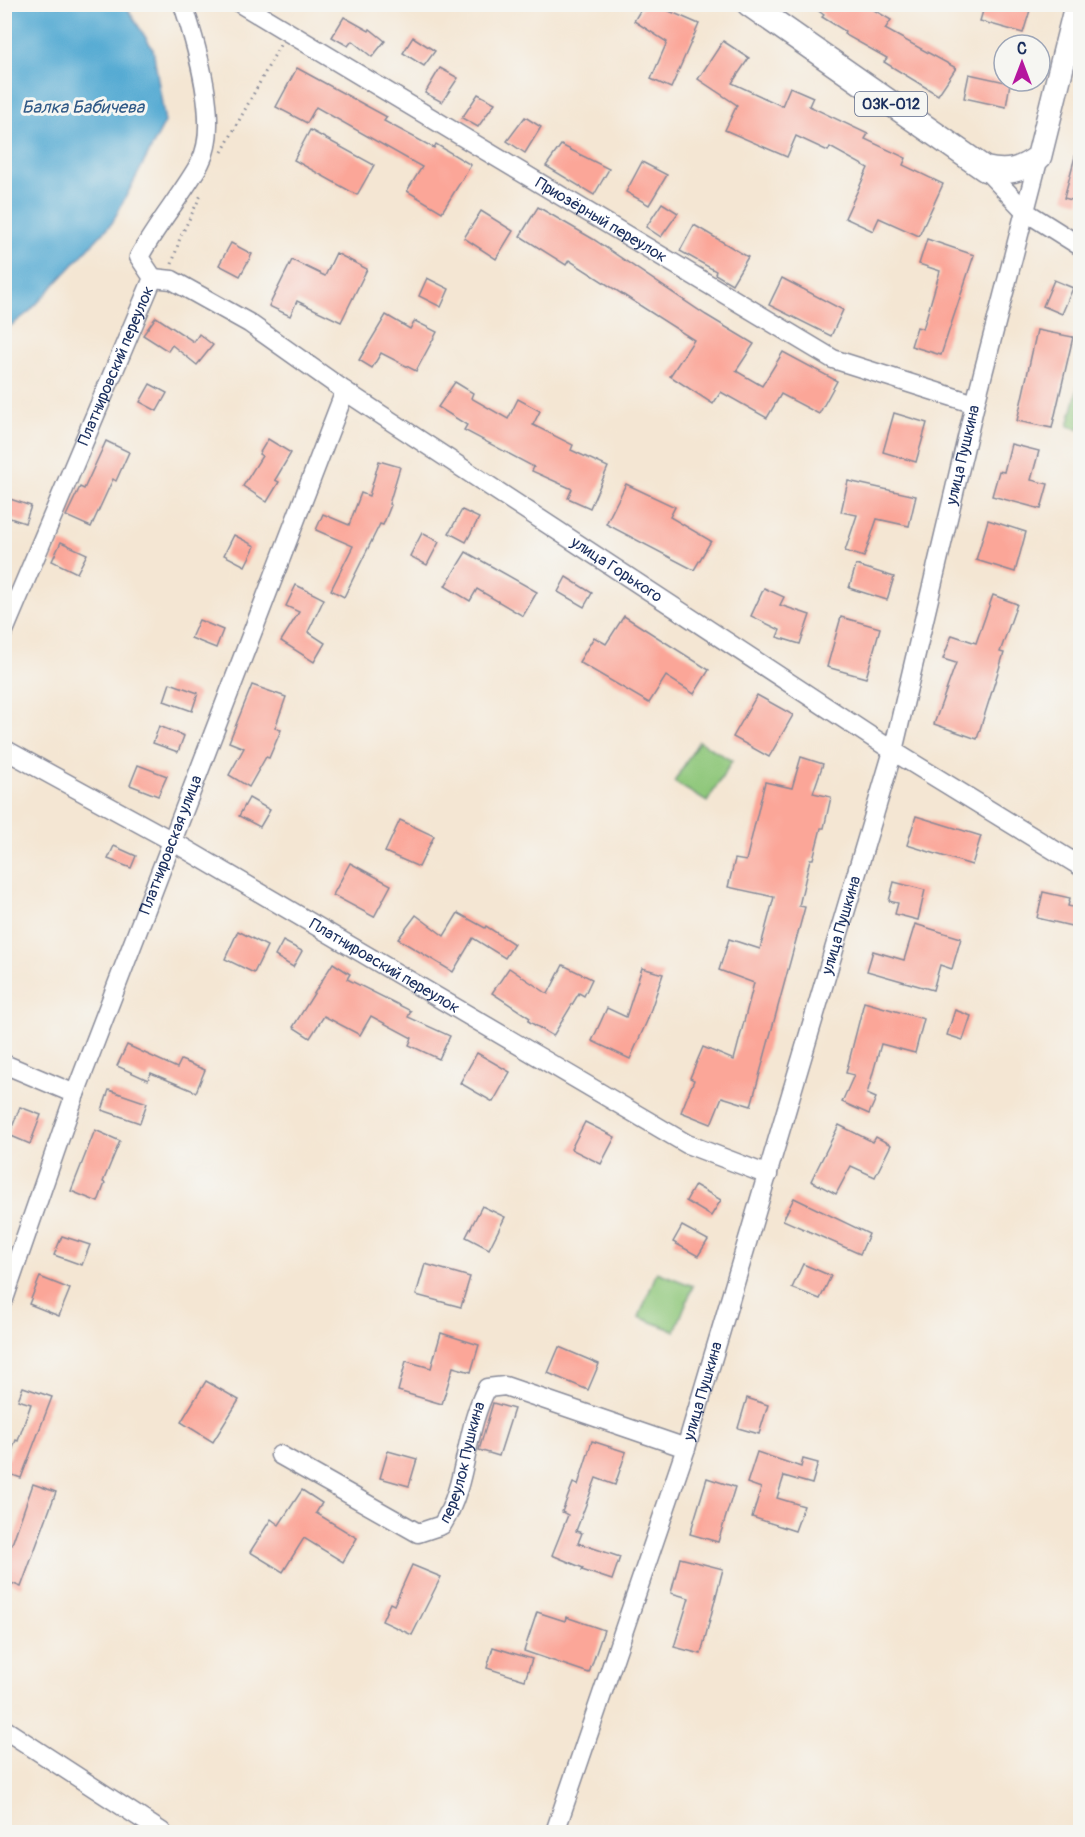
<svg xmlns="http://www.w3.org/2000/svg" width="1085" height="1837" font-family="Pangolin,sans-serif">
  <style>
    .green { fill: #8fc77a; stroke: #557b6c; stroke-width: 1.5 }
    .water { fill: #57abd3; stroke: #396d98; stroke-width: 1.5 }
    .building { fill: #fba698 }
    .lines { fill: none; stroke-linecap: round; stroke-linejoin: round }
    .minor-casing { stroke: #888a98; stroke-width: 21 }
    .major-casing { stroke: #888a98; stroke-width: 27 }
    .path { stroke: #888a98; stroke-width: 3; stroke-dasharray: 1.5 4.5; stroke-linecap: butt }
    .minor { stroke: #fff; stroke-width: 18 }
    .major { stroke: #fff; stroke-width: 24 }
    .labels { text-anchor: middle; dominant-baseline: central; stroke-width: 6; stroke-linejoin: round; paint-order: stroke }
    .shield { fill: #f6f6f2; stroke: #5d6b8a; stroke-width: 1.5 }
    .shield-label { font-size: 15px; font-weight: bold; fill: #1b2f5e }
    .street-label { font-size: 16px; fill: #1b2f5e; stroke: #f6f6f2 }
    .water-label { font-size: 18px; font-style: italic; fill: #305a87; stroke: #f6f6f2 }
  </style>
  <rect width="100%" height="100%" fill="#f6f6f2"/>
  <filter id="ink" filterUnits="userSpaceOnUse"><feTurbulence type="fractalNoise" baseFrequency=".0167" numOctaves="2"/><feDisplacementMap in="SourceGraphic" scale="12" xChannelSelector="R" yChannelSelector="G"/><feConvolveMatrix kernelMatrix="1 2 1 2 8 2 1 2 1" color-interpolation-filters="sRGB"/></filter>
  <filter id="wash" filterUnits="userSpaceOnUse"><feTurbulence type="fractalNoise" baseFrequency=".008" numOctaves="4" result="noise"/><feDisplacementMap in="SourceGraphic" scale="24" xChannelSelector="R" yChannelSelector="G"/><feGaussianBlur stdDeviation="1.35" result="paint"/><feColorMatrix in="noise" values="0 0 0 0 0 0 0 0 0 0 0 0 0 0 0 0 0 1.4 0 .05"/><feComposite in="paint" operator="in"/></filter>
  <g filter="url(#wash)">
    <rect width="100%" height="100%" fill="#f4e6d3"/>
    <g class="green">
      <path d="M1080,380v49l-12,-3z"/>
      <path d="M699,741l33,20 -25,41 -33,-20z"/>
      <path d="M657,1272l36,14 -18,45 -36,-14z"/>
    </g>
    <path class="water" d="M5,4l120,1 28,44 12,73 -53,101 -83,89 -24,18z"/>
    <g id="blocks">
      <g class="building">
        <path d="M644,4h20l7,5 -2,2 30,13 -28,64 -20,-9 16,-37 -33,-21z"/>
        <path d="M809,4h55l27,16 -6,9 71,39 -18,27 -54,-33 3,-4 -43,-24 1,-3 -23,-14 2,-2z"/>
        <path d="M985,4l46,3 -8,26 -43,-12z"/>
        <path d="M344,17l25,14 1,-2 15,12 -13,16 -20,-16 -4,5 -16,-9z"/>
        <path d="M413,37l22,14 -11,15 -21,-13z"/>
        <path d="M723,41l26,17 -17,25 50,23 8,-19 23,10 -4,9 59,28 -3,5 41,19 -3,7 40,19 -24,52 -40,-18 -6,13 -28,-13 23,-50 -38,-21 -2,4 -32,-15 -9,21 -62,-27 12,-25 -39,-26z"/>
        <path d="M297,68l90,49 -3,4 50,27 2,-4 35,21 -29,47 -35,-21 15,-24 -106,-60 -9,16 -31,-16z"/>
        <path d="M440,68l18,10 -16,24 -17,-9z"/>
        <path d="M969,74l41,9 -4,24 -42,-9z"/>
        <path d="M478,94l17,9 -17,24 -16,-9z"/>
        <path d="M525,117l16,10 -16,26 -18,-12z"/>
        <path d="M310,130l64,35 -17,30 -63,-35z"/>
        <path d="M561,145l48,24 -15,26 -48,-29z"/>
        <path d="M1077,149h3v53l-16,-4z"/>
        <path d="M642,162l25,13 -18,30 -23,-13z"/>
        <path d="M662,203l16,10 -17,24 -15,-10z"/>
        <path d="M538,207l55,32 113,76 48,29 -18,27 26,15 21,-34 54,29 -18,33 -38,-20 -14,24 -46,-26 -8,12 -43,-28 24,-36 -125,-80 -3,5 -46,-29z"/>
        <path d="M481,211l32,20 -17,28 -32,-21z"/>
        <path d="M694,225l54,32 -16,27 -17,-10 1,-3 -36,-20z"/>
        <path d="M927,239l47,16 -33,100 -30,-9 6,-19 6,2 17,-58 -21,-7z"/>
        <path d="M231,243l21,11 -12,22 -21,-11z"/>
        <path d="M336,253l31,16 -26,53 -44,-21 -7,15 -21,-10 23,-46 33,16z"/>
        <path d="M427,278l22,11 -8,18 -22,-11z"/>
        <path d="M782,278l61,32 -12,26 -62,-31z"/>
        <path d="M1054,280l19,8 -11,26 -19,-8z"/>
        <path d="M386,315l24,14 5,-8 22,11 -21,39 -35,-18 -9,15 -13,-8z"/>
        <path d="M156,317l38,25 5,-8 14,11 -16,20 -25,-20 -4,6 -25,-16z"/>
        <path d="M1037,330l36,7 -21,91 -35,-7z"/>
        <path d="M455,382l18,11 -2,5 37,21 10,-20 22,12 -7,14 40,20 -2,5 37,17 -18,41 -22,-10 4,-9 -40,-18 2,-4 -70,-37 3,-5 -29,-18z"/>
        <path d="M150,384l17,9 -10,18 -17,-9z"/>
        <path d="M894,413l33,10 -11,39 -33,-10z"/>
        <path d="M268,439l23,14 -16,27 4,2 -12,20 -24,-16 19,-30 -3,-2z"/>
        <path d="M106,441l23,11 -13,29 -3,-2 -22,48 -25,-11 14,-29 4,2z"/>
        <path d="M1011,444l28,7 -8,29 17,4 -7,25 -49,-13 7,-25 5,1z"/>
        <path d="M379,461l21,6 -11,37 2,1 -8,20 -3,-1 -36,73 -13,-7 22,-44 -37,-16 7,-16 26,11 12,-32 8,3z"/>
        <path d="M848,481l68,15 -7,30 -32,-7 -13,38 -19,-6 12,-36 -16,-3z"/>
        <path d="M626,484l49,23 -5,10 41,24 -17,29 -88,-46z"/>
        <path d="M4,497l27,9 -6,17 -21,-7z"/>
        <path d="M462,510l17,8 -13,24 -17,-9z"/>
        <path d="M988,520l38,12 -11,40 -39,-12z"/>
        <path d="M422,533l17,9 -12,23 -17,-9z"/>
        <path d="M234,535l21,11 -10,20 -21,-11z"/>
        <path d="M61,542l26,12 -10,19 -25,-12z"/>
        <path d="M466,552l71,40 -14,24 -46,-27 -7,12 -25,-15z"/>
        <path d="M856,565l38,12 -7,23 -38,-12z"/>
        <path d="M566,577l26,16 -8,14 -26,-15z"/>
        <path d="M296,585l28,14 -16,33 17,11 -11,19 -33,-21 18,-29 -13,-6z"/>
        <path d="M764,588l20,9 -4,8 30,10 -10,29 -23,-7 3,-7 -29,-14z"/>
        <path d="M993,595l24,9 -17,48 4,1 -27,86 -43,-15 22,-61 -13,-4 9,-24 24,8z"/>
        <path d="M624,616l85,54 -15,24 -28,-18 -17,27 -70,-41 15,-25 12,7z"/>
        <path d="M841,617l39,11 -14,50 -39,-11z"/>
        <path d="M199,620l24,10 -7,18 -25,-10z"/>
        <path d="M170,683l28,10 -6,18 -28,-10z"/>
        <path d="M252,685l34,12 -11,31 6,2 -12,28 -3,-1 -17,30 -20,-12 15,-27 -15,-6z"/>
        <path d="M757,695l36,20 -24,42 -36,-20z"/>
        <path d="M159,726l25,10 -6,16 -25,-9z"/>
        <path d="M801,757l22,7 -10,29 18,4 -7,31h-3l-8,31h-3l-11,47 6,1 -54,199 -29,-9 -11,27 -30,-12 13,-32 -4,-2 13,-31 31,13 20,-77 -35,-13 10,-31 31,10 14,-52 -46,-10 7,-28 11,2 19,-79 27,6z"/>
        <path d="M138,765l29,11 -9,20 -28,-11z"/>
        <path d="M249,798l21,12 -10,17 -21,-11z"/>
        <path d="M916,816l65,20 -9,29 -65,-20z"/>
        <path d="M400,820l34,16 -15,31 -34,-15z"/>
        <path d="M114,846l22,10 -5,12 -23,-9z"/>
        <path d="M350,863l41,22 -17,32 -41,-22z"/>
        <path d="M894,882l31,8 -7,30 -23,-6 3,-11 -9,-2z"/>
        <path d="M1043,892l27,6 -2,8 12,3v19l-43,-10z"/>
        <path d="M458,913l27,15 1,-2 28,18 -9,14 -32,-20 -20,34 -55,-33 18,-24 28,21z"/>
        <path d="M915,924l46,14 -9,31 -12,-4 -7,25 -66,-19 6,-20 31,9z"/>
        <path d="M238,931l29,15 -13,27 -29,-14z"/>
        <path d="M283,941l19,10 -9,16 -18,-11z"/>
        <path d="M333,963l17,11 -3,5 64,32 -3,6 42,19 -11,23 -30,-14 3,-7 -41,-22 -11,19 -36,-19 -14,22 -17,-11z"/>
        <path d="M563,965l29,14 -8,17 -5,-3 -26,43 -25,-15 2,-3 -38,-25 17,-25 39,26z"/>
        <path d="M642,968l21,6 -16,47 -17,38 -38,-18 15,-33 19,9z"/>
        <path d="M864,1002l60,17 -9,34 -34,-9 -14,50 9,4 -7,16 -27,-12 12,-27 -8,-2z"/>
        <path d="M955,1010l16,6 -8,24 -16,-5z"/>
        <path d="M127,1045l50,23 4,-8 24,10 -9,22 -45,-19 -3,7 -31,-14z"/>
        <path d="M477,1053l33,19 -17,30 -33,-19z"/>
        <path d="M109,1090l38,13 -7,20 -38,-13z"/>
        <path d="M20,1107l21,8 -11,29 -21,-9z"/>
        <path d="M585,1122l30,15 -14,27 -30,-15z"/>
        <path d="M839,1125l34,17 3,-5 15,8 -16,32 -24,-11 -15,28 -25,-13z"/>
        <path d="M95,1130l25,11 -17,41 2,1 -7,19 -27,-11z"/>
        <path d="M695,1185l26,15 -10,16 -25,-15z"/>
        <path d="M794,1198l75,36 -9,20 -77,-34z"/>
        <path d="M482,1206l23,11 -16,32 -23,-12z"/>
        <path d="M682,1226l26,14 -10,16 -25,-14z"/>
        <path d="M62,1236l28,9 -8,20 -28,-10z"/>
        <path d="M425,1264l45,13 -9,30 -45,-12z"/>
        <path d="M803,1264l28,12 -11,23 -28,-11z"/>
        <path d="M40,1277l30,12 -11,27 -30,-12z"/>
        <path d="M441,1333l38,12 -8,27 -18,-5 -11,37 -44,-13 8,-30 25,7z"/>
        <path d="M559,1347l40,17 -11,26 -40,-17z"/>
        <path d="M206,1381l33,19 -26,42 -32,-20z"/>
        <path d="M23,1387l29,10 -31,81 -17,-6v-14l5,1 7,-19 2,1 13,-37 -13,-4z"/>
        <path d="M747,1398l21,7 -9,29 -21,-6z"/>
        <path d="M493,1403l21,6 -15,47 -20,-6z"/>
        <path d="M592,1441l34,11 -11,33 -19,-7 -20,53 6,2 -4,10 42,14 -8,23 -30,-10 1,-2 -31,-13 16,-40 -6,-3 11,-29 5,2z"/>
        <path d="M388,1451l29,8 -8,27 -29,-8z"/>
        <path d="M757,1452l44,15 2,-8 15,4 -6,21 -28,-8 -7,22 27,8 -9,25 -43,-14 9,-29 -14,-5z"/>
        <path d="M707,1478l28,9 -17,55 -28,-8z"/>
        <path d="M33,1484l23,8 -35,95 -17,-7v-26l5,-12 3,2z"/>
        <path d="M302,1490l20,13 -6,10 41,25 -14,24 -39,-24 -21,34 -33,-20 21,-33 8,6z"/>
        <path d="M680,1558l43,11 -22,85 -27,-7 15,-49 -18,-5z"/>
        <path d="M412,1565l29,12 -29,58 -30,-14 8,-18 4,2z"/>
        <path d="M537,1612l28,9 1,-4 38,13 -15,43 -65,-22z"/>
        <path d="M493,1647l39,12 -7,21 -38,-12z"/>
      </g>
    </g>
  </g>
  <g filter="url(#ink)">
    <use href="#blocks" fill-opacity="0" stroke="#888a98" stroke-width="1.5"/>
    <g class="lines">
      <defs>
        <g id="minor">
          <path id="s1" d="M241,4l592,355 142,45"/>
          <path d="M985,169l41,43 54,34"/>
          <path id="s2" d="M153,278l19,2 77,43 96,68 548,360 187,115"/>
          <path id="s3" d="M4,631l149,-353 -14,-21c18,-33 43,-62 61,-94 21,-38 -4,-119 -17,-159"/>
          <path id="s4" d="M4,749l168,92 515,303 81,31"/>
          <path d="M4,1064l71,30"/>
          <path id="s5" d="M4,1299l71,-205 270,-703"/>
          <path id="s6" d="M280,1455l138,78 24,-8c26,-41 22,-94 45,-137l18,-2 181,62"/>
          <path d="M4,1729l158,103"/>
          <path id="s7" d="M555,1832l131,-384 207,-697 82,-347 64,-247"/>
        </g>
        <path id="major" d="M749,4l236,165c22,5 35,2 54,-12l38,-153"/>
      </defs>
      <use href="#minor" class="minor-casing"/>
      <use href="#major" class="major-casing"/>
      <g class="path">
        <path d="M222,152l58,-107"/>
        <path d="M172,264l8,-26 22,-45"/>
      </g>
      <use href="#minor" class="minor"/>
      <use href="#major" class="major"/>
    </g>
  </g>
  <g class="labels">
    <rect class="shield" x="855" y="92" width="72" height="24" rx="4.5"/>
    <g class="shield-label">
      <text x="891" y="104">03К-012</text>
    </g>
    <g class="street-label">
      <text stroke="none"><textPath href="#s1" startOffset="420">Приозёрный переулок</textPath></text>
      <text stroke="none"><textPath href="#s3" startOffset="288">Платнировский переулок</textPath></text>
      <text stroke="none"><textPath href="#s7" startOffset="1437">улица Пушкина</textPath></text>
      <text stroke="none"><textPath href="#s2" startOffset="550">улица Горького</textPath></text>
      <text stroke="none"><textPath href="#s5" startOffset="484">Платнировская улица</textPath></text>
      <text stroke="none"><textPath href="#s7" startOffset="951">улица Пушкина</textPath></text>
      <text stroke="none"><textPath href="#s4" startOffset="438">Платнировский переулок</textPath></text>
      <text stroke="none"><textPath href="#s7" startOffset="465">улица Пушкина</textPath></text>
      <text stroke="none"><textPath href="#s6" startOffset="250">переулок Пушкина</textPath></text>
    </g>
    <g class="water-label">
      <text x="83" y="107">Балка Бабичева</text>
    </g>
  </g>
  <rect width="1085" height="1837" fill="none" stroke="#f6f6f2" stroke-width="24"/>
  <g transform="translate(1022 63)"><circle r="28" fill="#f6f6f2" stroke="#9ea6b7" stroke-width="1.5"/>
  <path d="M0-4.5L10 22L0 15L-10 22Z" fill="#b5179e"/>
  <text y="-9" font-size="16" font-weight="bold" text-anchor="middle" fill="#1b2f5e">С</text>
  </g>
</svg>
